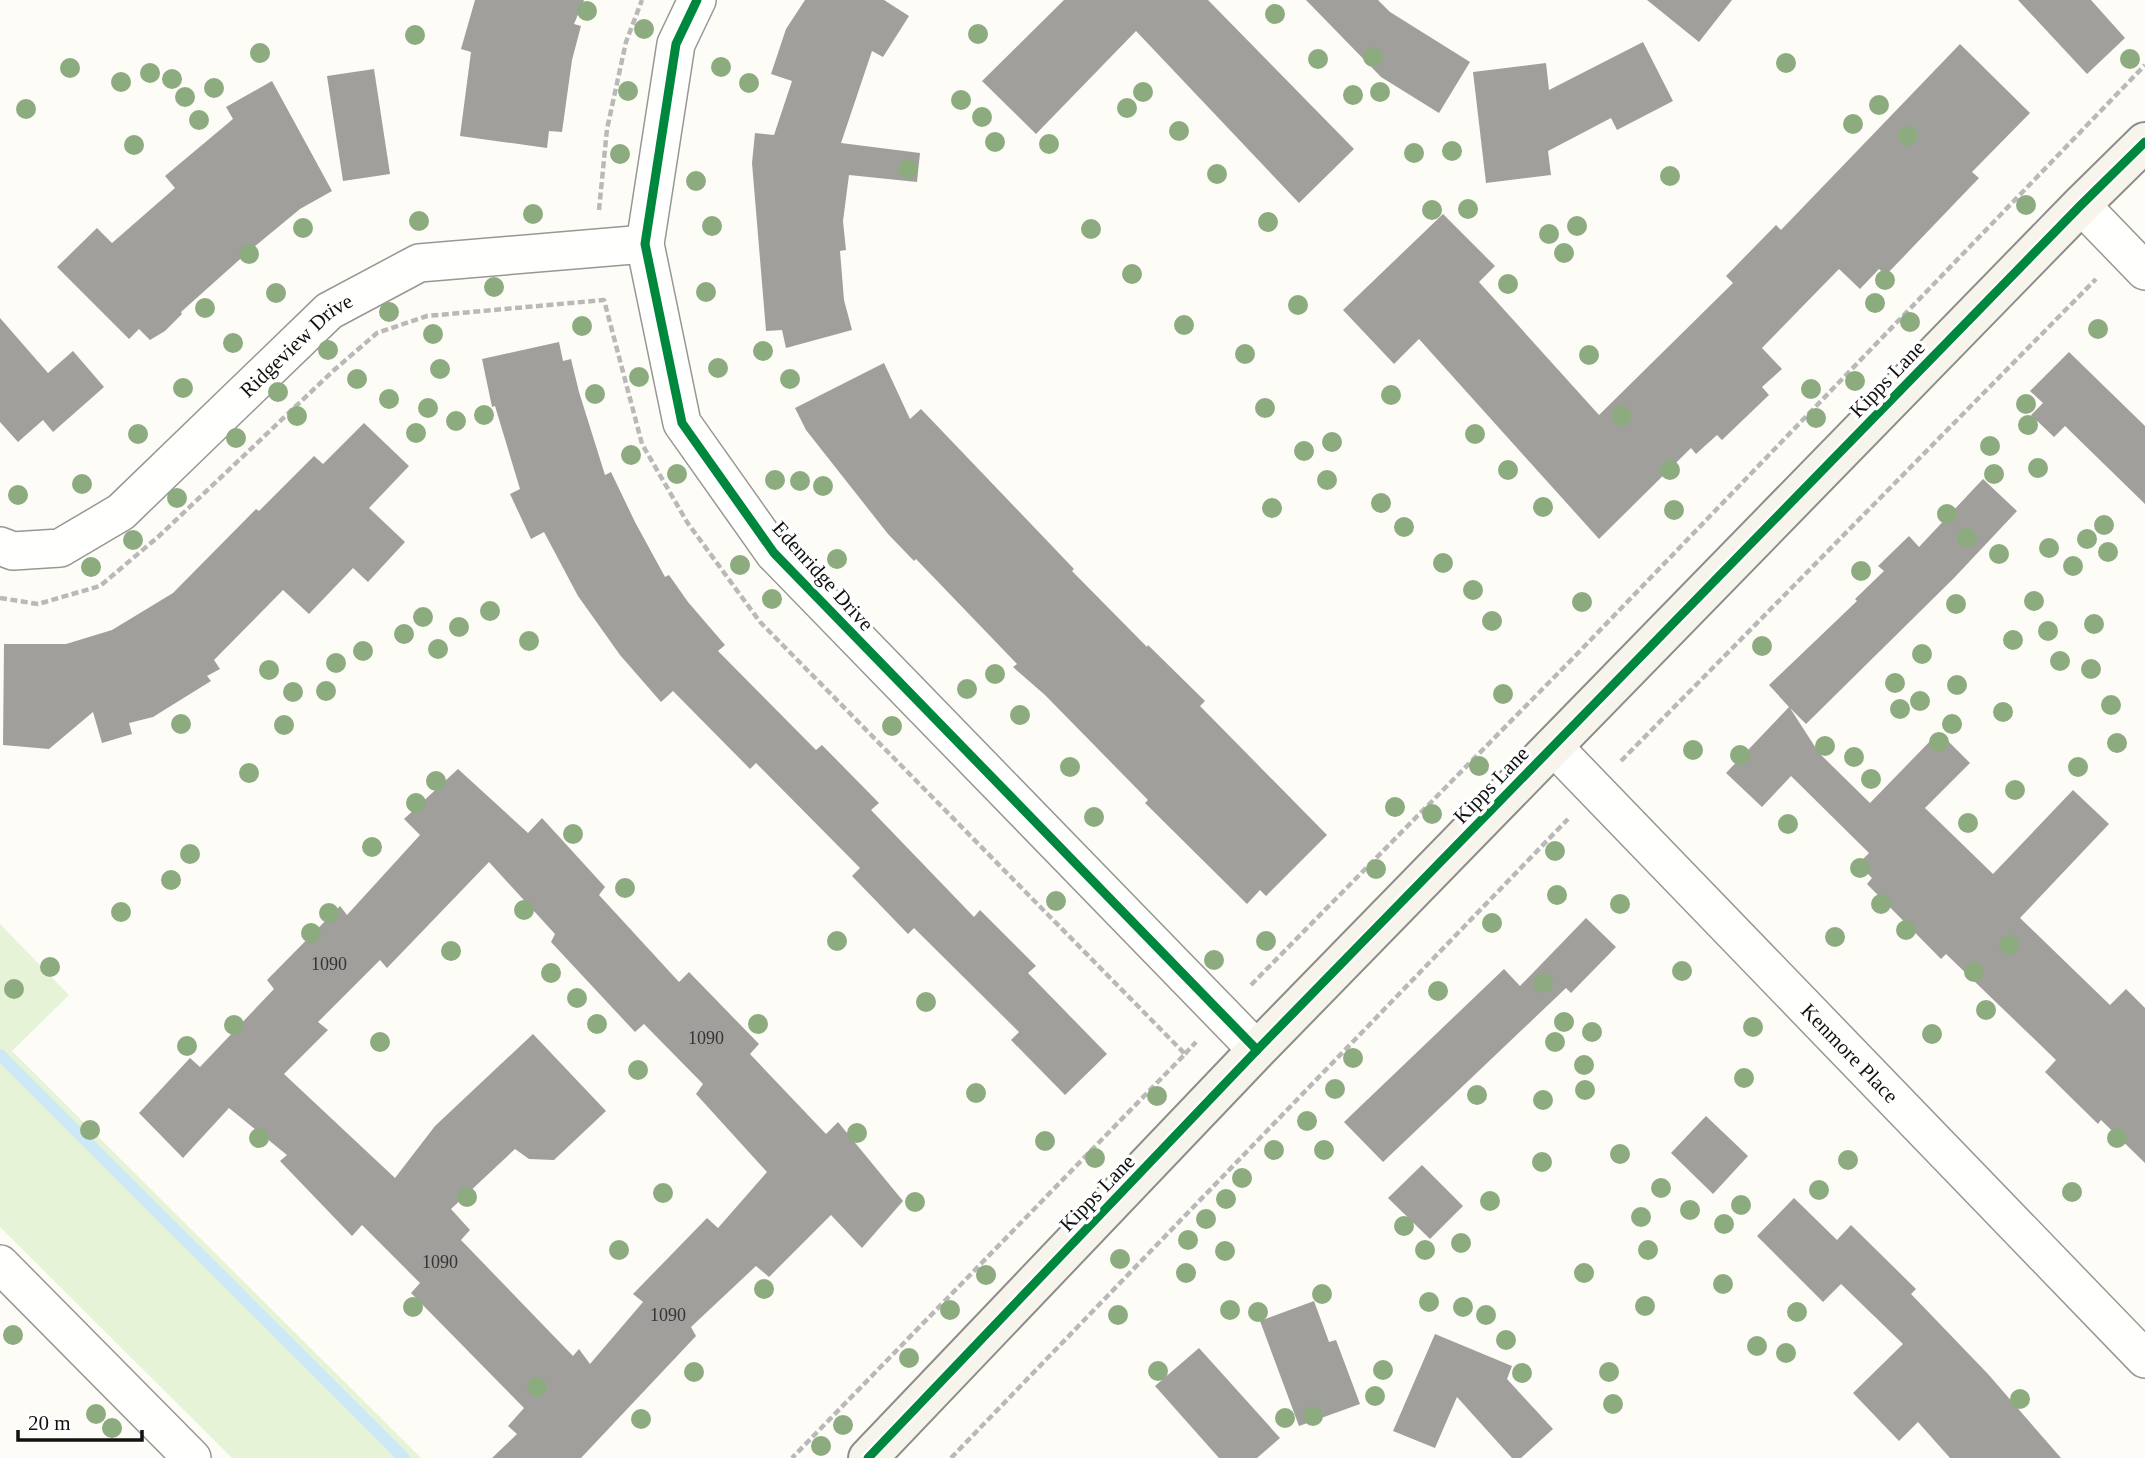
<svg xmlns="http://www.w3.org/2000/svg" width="2145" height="1458" font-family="'Times New Roman',serif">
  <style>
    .green { fill: #e7f3d7 }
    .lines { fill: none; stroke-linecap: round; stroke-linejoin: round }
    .stream { stroke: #cde8f7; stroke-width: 12 }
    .building { fill: #a19f9c; fill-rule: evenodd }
    .street-casing { stroke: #979795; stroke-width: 40 }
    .secondary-casing { stroke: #8e8d8b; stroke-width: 42 }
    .path { stroke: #b9b9b8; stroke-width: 4.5; stroke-dasharray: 7 3.5; stroke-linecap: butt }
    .street { stroke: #fffffe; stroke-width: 37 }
    .secondary { stroke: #f6f4eb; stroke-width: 38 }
    .cycleway-casing { stroke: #fff; stroke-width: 13 }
    .cycleway { stroke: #00873e; stroke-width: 9 }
    .tree { fill: #8cac80 }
    .labels { text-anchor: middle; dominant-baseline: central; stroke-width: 7; stroke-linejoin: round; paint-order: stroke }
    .number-label { font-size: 18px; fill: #353434 }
    .street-label { font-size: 21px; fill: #111; stroke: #fff }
  </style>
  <rect width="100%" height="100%" fill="#fdfcf7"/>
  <path class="green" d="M0,924l69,71 -57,56 409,407h-189l-232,-231z"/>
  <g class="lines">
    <path class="stream" d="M0,1055l404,403"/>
  </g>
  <g class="building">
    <path d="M475,0h109l-10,24 7,2 -9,34 -10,72 -13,-1 -2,17 -87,-12 11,-84 -10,-3z"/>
    <path d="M805,0h79l25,16 -26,41 -11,-6 -31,92 79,10 -3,29 -68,-7 -6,46 3,29 -6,1 4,49 8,30 -66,18 -4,-18 -16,1 -14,-168 3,-30 19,2 18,-54 -21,-7 15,-45z"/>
    <path d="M1064,0h144l146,149 -55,54 -163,-172 -100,103 -54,-53z"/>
    <path d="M1306,0h72l12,12 80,50 -31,51 -58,-36z"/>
    <path d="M1647,0h85l-33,42z"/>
    <path d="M2018,0h73l34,38 -38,36z"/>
    <path d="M1643,42l30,59 -56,29 -6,-12 -63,33 3,24 -65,8 -13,-111 73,-9 3,27z"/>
    <path d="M1960,44l70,69 -58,59 7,6 -93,97 -7,-6 -19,20 -21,-20 -77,79 20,21 -20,18 7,8 -47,45 -5,-5 -21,19 -5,-6 -92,91 -180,-200 -25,25 -51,-54 100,-96 52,52 -16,16 120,133 134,-132 -7,-7 50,-51 5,5z"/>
    <path d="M374,69l16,105 -47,7 -16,-105z"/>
    <path d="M272,81l60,110 -32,18 -52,43 -67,60 1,2 -17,17 -15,9 -11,-11 -10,10 -72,-72 40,-39 15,15 63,-55 -10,-12 68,-57 -7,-12z"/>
    <path d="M0,318l48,55 25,-22 31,36 -51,45 -10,-12 -25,22 -18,-20z"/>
    <path d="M559,342l4,19 8,-2 8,33 26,83 6,-3 24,50 30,55 4,-2 19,27 37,43 -7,6 98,99 6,-5 57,58 -8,7 103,107 6,-7 56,56 -8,7 79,81 -42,41 -54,-55 8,-8 -105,-104 -6,6 -56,-58 8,-8 -104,-105 -6,6 -77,-78 -12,11 -41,-47 -42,-59 -34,-64 -13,7 -21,-45 10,-5 -25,-83 -3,1 -10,-48z"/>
    <path d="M2069,352l76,74v78l-80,-78 -11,11 -23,-22 12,-12 -13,-12z"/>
    <path d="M884,363l26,56 11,-10 153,160 -2,2 75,76 1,-2 57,56 -5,5 127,129 -61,61 -6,-6 -13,14 -102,-101 3,-3 -103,-105 -32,-28 4,-3 -101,-105 -2,2 -26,-27 -82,-104 -11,-22z"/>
    <path d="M364,423l45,43 -40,42 36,34 -37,40 -15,-14 -44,46 -26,-24 -69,70 6,9 -13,7 4,5 -58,36 -24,6 3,11 -30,9 -9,-31 -44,37 -46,-4 1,-101h62l46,-14 61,-37 83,-84 3,2 55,-55 9,8z"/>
    <path d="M1983,479l34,32 -63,67 -148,146 -16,-16 29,45 51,50 69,-71 31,31 -45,45 68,66 80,-84 36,34 -89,94 90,87 16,-16 19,19v155l-44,-43 -3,4 -53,-52 11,-12 -110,-106 -5,5 -74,-75 5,-6 -14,-14 11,-11 -78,-77 -29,31 -36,-34 63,-66 -20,-22 88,-84 -2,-2 29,-28 -6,-5 31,-30 10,11z"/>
    <path d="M458,769l70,64 14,-15 63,69 -6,8 80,87 10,-10 70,72 -9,10 76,80 12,-12 65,79 -41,47 -31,-33 -62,62 -13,-11 -65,61 5,9 -115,122h-89l25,-24 -9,-8 16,-18 -113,-115 9,-10 -58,-58 -10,11 -72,-75 7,-6 -58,-47 -46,50 -44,-45 51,-55 10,9 74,-78 -7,-9 73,-74 7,9 73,-80 -16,-16zM489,862l66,72 -4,8 84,90 9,-8 59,60 -7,10 71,78 -49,56 -11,-10 -74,76 10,8 -53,62 -11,-15 -6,7 -112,-116 9,-10 -19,-21 64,-60 14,10 25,1 52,-49 -73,-77 -98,92 -40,52 -111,-104 44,-44 -10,-8 62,-62 7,8z"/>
    <path d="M1586,918l30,29 -45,46 -5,-5 -183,174 -39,-40 160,-153 16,17z"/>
    <path d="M1706,1116l42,40 -35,38 -42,-41z"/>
    <path d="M1422,1165l41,41 -33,33 -42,-41z"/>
    <path d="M1794,1198l43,42 14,-15 65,64 -5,5 77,80 73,84h-111l-32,-36 -19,19 -46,-48 50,-49 -62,-60 -18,18 -66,-66z"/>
    <path d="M1314,1301l15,41 7,-2 24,64 -61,22 -39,-105z"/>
    <path d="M1435,1334l77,32 -5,13 46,50 -32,29h-9l-55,-61 -22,51 -42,-17z"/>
    <path d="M1199,1348l81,90 -23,20h-38l-64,-72z"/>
  </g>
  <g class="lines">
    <defs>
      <g id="street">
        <path d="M697,0l-21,44 -31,200 37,179 92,130 483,497"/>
        <path d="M2081,205l64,66"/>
        <path id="s1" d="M0,546l13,5 47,-3 61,-36 208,-201 90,-48 226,-19"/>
        <path id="s2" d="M1553,746l592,613"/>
        <path d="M0,1264l192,194"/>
      </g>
      <path id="secondary" d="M868,1458l389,-408 824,-845 64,-63"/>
    </defs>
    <use href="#street" class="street-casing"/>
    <use href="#secondary" class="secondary-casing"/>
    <g class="path">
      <path d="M599,210l8,-81 19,-87 16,-42"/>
      <path d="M0,598l38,6 62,-18 58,-49 175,-166 44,-38 50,-17 177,-16 38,144 45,78 73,100 425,432 -393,404"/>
      <path d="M1621,761l475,-482"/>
      <path d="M1251,985l326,-331 568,-589"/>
      <path d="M1185,1054l11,-12"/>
      <path d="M951,1458l617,-639"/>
    </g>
    <use href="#street" class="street"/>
    <use href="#secondary" class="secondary"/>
    <defs>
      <g id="cycleway">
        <path d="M697,0l-21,44 -31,200 37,179 92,130 483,497"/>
        <path d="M868,1458l389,-408 824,-845 64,-63"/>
      </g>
    </defs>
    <use href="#cycleway" class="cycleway-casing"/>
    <use href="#cycleway" class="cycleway"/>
  </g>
  <g class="tree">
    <circle cx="587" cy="11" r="10"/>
    <circle cx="1275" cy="14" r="10"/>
    <circle cx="644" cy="29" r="10"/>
    <circle cx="978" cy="34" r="10"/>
    <circle cx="415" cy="35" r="10"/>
    <circle cx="260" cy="53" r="10"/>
    <circle cx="1373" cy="57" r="10"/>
    <circle cx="1318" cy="59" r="10"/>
    <circle cx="2130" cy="59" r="10"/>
    <circle cx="1786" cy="63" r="10"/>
    <circle cx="721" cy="67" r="10"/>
    <circle cx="70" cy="68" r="10"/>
    <circle cx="150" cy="73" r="10"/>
    <circle cx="172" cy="79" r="10"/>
    <circle cx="121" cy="82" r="10"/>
    <circle cx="749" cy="83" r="10"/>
    <circle cx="214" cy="88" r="10"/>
    <circle cx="628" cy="91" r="10"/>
    <circle cx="1143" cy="92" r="10"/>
    <circle cx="1380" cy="92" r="10"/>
    <circle cx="1353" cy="95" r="10"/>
    <circle cx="185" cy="97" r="10"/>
    <circle cx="961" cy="100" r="10"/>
    <circle cx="1879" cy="105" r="10"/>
    <circle cx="1127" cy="108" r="10"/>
    <circle cx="26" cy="109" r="10"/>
    <circle cx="982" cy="117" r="10"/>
    <circle cx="199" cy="120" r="10"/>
    <circle cx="1853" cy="124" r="10"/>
    <circle cx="1179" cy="131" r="10"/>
    <circle cx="1908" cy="136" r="10"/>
    <circle cx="995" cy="142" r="10"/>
    <circle cx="1049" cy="144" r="10"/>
    <circle cx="134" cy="145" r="10"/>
    <circle cx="1452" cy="151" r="10"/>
    <circle cx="1414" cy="153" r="10"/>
    <circle cx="620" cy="154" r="10"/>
    <circle cx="908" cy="169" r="10"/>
    <circle cx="1217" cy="174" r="10"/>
    <circle cx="1670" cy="176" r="10"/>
    <circle cx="696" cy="181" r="10"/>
    <circle cx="2026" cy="205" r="10"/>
    <circle cx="1468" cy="209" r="10"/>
    <circle cx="1432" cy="210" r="10"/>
    <circle cx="533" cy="214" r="10"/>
    <circle cx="419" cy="221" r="10"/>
    <circle cx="1268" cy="222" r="10"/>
    <circle cx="712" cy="226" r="10"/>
    <circle cx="1577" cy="226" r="10"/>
    <circle cx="303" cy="228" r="10"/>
    <circle cx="1091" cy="229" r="10"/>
    <circle cx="1549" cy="234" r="10"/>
    <circle cx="1564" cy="253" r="10"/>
    <circle cx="249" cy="254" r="10"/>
    <circle cx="1132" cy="274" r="10"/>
    <circle cx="1885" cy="280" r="10"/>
    <circle cx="1508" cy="284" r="10"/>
    <circle cx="494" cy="287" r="10"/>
    <circle cx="706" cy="292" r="10"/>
    <circle cx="276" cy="293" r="10"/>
    <circle cx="1875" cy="303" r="10"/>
    <circle cx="1298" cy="305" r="10"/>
    <circle cx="205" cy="308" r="10"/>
    <circle cx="389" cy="312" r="10"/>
    <circle cx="1910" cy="322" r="10"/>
    <circle cx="1184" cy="325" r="10"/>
    <circle cx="582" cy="326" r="10"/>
    <circle cx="2098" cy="329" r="10"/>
    <circle cx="433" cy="334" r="10"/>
    <circle cx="233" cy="343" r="10"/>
    <circle cx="328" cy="350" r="10"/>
    <circle cx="763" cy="351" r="10"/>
    <circle cx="1245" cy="354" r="10"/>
    <circle cx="1589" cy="355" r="10"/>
    <circle cx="718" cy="368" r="10"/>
    <circle cx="440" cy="369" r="10"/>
    <circle cx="639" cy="377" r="10"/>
    <circle cx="357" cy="379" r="10"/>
    <circle cx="790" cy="379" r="10"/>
    <circle cx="1855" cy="381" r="10"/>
    <circle cx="183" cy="388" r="10"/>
    <circle cx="1811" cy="389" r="10"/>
    <circle cx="278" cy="392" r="10"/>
    <circle cx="595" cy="394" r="10"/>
    <circle cx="1391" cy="395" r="10"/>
    <circle cx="389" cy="399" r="10"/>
    <circle cx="2026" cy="404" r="10"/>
    <circle cx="428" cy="408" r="10"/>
    <circle cx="1265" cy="408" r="10"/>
    <circle cx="484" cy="415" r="10"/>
    <circle cx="297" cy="416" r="10"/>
    <circle cx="1622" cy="416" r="10"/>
    <circle cx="1816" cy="418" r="10"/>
    <circle cx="456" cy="421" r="10"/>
    <circle cx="2028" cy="425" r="10"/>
    <circle cx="416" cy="433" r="10"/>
    <circle cx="138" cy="434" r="10"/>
    <circle cx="1475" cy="434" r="10"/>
    <circle cx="236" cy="438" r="10"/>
    <circle cx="1332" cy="442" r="10"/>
    <circle cx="1990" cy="446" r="10"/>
    <circle cx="1304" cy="451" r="10"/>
    <circle cx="631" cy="455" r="10"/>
    <circle cx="2038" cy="468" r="10"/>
    <circle cx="1508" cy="470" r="10"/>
    <circle cx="1670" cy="470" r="10"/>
    <circle cx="677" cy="474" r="10"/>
    <circle cx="1994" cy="474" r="10"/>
    <circle cx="775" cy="480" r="10"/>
    <circle cx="1327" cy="480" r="10"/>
    <circle cx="800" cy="481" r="10"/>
    <circle cx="82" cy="484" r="10"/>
    <circle cx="823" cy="486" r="10"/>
    <circle cx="18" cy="495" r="10"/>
    <circle cx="177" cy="498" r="10"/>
    <circle cx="1381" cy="503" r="10"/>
    <circle cx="1543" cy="507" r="10"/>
    <circle cx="1272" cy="508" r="10"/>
    <circle cx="1674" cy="510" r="10"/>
    <circle cx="1947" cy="514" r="10"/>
    <circle cx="2104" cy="525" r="10"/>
    <circle cx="1404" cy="527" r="10"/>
    <circle cx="1967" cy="538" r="10"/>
    <circle cx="2087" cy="539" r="10"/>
    <circle cx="133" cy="540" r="10"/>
    <circle cx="2049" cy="548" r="10"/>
    <circle cx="2108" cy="552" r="10"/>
    <circle cx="1999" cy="554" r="10"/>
    <circle cx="837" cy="559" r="10"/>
    <circle cx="1443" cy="563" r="10"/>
    <circle cx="740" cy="565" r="10"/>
    <circle cx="2073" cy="566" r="10"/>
    <circle cx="91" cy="567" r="10"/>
    <circle cx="1861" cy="571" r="10"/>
    <circle cx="1473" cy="590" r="10"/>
    <circle cx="772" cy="599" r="10"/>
    <circle cx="2034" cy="601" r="10"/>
    <circle cx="1582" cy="602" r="10"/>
    <circle cx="1956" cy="604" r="10"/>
    <circle cx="490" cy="611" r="10"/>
    <circle cx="423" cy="617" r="10"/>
    <circle cx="1492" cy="621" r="10"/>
    <circle cx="2094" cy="624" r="10"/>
    <circle cx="459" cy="627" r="10"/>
    <circle cx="2048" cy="631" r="10"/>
    <circle cx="404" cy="634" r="10"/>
    <circle cx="2013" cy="640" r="10"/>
    <circle cx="529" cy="641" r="10"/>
    <circle cx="1762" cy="646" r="10"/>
    <circle cx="438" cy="649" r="10"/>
    <circle cx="363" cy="651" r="10"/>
    <circle cx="1922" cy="654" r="10"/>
    <circle cx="2060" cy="661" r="10"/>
    <circle cx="336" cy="663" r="10"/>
    <circle cx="2091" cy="669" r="10"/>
    <circle cx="269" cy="670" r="10"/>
    <circle cx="995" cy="674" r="10"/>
    <circle cx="1895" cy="683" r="10"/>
    <circle cx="1957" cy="685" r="10"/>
    <circle cx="967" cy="689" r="10"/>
    <circle cx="326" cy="691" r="10"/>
    <circle cx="293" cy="692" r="10"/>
    <circle cx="1503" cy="694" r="10"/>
    <circle cx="1920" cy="701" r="10"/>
    <circle cx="2111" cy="705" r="10"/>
    <circle cx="1900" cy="709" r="10"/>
    <circle cx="2003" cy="712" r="10"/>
    <circle cx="1020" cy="715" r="10"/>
    <circle cx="181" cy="724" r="10"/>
    <circle cx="1952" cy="724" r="10"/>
    <circle cx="284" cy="725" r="10"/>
    <circle cx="892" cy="726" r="10"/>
    <circle cx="1939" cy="742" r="10"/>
    <circle cx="2117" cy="743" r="10"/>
    <circle cx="1825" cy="746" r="10"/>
    <circle cx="1693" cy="750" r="10"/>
    <circle cx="1740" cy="755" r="10"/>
    <circle cx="1854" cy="757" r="10"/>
    <circle cx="1479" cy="766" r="10"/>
    <circle cx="1070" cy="767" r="10"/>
    <circle cx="2078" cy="767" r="10"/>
    <circle cx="249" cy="773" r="10"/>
    <circle cx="1871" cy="779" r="10"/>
    <circle cx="436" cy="781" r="10"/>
    <circle cx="2015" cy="790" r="10"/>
    <circle cx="416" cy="803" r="10"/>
    <circle cx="1395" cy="807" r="10"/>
    <circle cx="1432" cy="814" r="10"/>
    <circle cx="1094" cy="817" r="10"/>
    <circle cx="1968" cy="823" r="10"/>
    <circle cx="1788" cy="824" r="10"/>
    <circle cx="573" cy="834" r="10"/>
    <circle cx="372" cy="847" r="10"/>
    <circle cx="1555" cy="851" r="10"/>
    <circle cx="190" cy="854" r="10"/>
    <circle cx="1860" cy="868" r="10"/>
    <circle cx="1376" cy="869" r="10"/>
    <circle cx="171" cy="880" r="10"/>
    <circle cx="625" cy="888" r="10"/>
    <circle cx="1557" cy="895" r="10"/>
    <circle cx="1056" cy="901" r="10"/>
    <circle cx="1620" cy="904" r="10"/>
    <circle cx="1881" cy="904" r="10"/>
    <circle cx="524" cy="910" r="10"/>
    <circle cx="121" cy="912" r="10"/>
    <circle cx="329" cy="913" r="10"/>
    <circle cx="1492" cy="923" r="10"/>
    <circle cx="1906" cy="930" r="10"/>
    <circle cx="311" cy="933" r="10"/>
    <circle cx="1835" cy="937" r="10"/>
    <circle cx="837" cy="941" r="10"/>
    <circle cx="1266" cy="941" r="10"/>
    <circle cx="2009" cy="945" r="10"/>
    <circle cx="451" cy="951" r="10"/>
    <circle cx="1214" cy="960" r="10"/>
    <circle cx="50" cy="967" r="10"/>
    <circle cx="1682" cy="971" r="10"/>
    <circle cx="1974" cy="972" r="10"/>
    <circle cx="551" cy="973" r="10"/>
    <circle cx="1543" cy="983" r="10"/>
    <circle cx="14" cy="989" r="10"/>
    <circle cx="1438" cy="991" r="10"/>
    <circle cx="577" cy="998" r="10"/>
    <circle cx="926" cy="1002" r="10"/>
    <circle cx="1986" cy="1010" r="10"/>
    <circle cx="1564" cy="1022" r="10"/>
    <circle cx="597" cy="1024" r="10"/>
    <circle cx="758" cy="1024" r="10"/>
    <circle cx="234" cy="1025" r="10"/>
    <circle cx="1753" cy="1027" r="10"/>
    <circle cx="1592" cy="1032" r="10"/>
    <circle cx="1932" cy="1034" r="10"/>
    <circle cx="380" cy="1042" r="10"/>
    <circle cx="1555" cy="1042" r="10"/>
    <circle cx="187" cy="1046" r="10"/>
    <circle cx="1353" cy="1058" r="10"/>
    <circle cx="1584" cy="1065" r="10"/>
    <circle cx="638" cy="1070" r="10"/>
    <circle cx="1744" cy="1078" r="10"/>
    <circle cx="1335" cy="1089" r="10"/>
    <circle cx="1585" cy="1090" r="10"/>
    <circle cx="976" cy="1093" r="10"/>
    <circle cx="1477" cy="1095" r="10"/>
    <circle cx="1157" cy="1096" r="10"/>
    <circle cx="1543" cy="1100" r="10"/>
    <circle cx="1307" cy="1121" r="10"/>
    <circle cx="90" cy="1130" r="10"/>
    <circle cx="857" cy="1133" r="10"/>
    <circle cx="259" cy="1138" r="10"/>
    <circle cx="2117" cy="1138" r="10"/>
    <circle cx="1045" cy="1141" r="10"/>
    <circle cx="1274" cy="1150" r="10"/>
    <circle cx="1324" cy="1150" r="10"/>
    <circle cx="1620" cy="1154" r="10"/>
    <circle cx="1095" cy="1158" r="10"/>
    <circle cx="1848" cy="1160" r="10"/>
    <circle cx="1542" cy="1162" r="10"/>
    <circle cx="1242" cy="1178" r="10"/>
    <circle cx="1661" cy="1188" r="10"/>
    <circle cx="1819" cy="1190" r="10"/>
    <circle cx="2072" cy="1192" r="10"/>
    <circle cx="663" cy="1193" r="10"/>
    <circle cx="467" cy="1197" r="10"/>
    <circle cx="1226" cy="1199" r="10"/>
    <circle cx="1490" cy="1201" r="10"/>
    <circle cx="915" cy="1202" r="10"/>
    <circle cx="1741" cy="1205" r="10"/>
    <circle cx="1690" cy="1210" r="10"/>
    <circle cx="1641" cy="1217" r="10"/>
    <circle cx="1206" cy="1219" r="10"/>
    <circle cx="1724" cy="1224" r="10"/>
    <circle cx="1404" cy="1226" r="10"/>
    <circle cx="1188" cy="1240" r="10"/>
    <circle cx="1461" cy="1243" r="10"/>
    <circle cx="619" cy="1250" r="10"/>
    <circle cx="1425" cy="1250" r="10"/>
    <circle cx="1648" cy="1250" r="10"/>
    <circle cx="1225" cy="1251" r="10"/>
    <circle cx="1120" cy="1259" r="10"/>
    <circle cx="1186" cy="1273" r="10"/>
    <circle cx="1584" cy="1273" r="10"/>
    <circle cx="986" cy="1275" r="10"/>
    <circle cx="1723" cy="1284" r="10"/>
    <circle cx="764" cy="1289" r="10"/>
    <circle cx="1322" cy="1294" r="10"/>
    <circle cx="1429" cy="1302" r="10"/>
    <circle cx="1645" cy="1306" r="10"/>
    <circle cx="413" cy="1307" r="10"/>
    <circle cx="1463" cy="1307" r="10"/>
    <circle cx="950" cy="1310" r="10"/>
    <circle cx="1230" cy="1310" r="10"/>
    <circle cx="1258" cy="1312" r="10"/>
    <circle cx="1797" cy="1312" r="10"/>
    <circle cx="1118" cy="1315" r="10"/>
    <circle cx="1486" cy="1315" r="10"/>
    <circle cx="13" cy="1335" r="10"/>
    <circle cx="1506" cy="1340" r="10"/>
    <circle cx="1757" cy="1346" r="10"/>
    <circle cx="1786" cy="1353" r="10"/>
    <circle cx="909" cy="1358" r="10"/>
    <circle cx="1383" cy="1370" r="10"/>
    <circle cx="1158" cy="1371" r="10"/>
    <circle cx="694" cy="1372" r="10"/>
    <circle cx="1609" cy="1372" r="10"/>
    <circle cx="1522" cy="1373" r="10"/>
    <circle cx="537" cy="1387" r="10"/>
    <circle cx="1375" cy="1396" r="10"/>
    <circle cx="2020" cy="1399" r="10"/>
    <circle cx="1613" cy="1404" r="10"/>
    <circle cx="96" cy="1414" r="10"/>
    <circle cx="1313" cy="1416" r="10"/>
    <circle cx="1285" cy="1418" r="10"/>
    <circle cx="641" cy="1419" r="10"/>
    <circle cx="843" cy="1425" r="10"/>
    <circle cx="112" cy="1428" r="10"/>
    <circle cx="821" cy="1446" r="10"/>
  </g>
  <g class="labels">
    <g class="number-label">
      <text x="329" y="964">1090</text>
      <text x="706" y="1038">1090</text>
      <text x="440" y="1262">1090</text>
      <text x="668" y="1315">1090</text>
    </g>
    <g class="street-label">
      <text stroke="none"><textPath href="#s1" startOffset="374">Ridgeview Drive</textPath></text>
      <text transform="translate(1887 379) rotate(-46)">Kipps Lane</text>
      <text transform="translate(823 576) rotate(48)">Edenridge Drive</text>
      <text transform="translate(1491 785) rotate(-46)">Kipps Lane</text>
      <text stroke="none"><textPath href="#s2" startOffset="427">Kenmore Place</textPath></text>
      <text transform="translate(1097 1193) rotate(-46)">Kipps Lane</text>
    </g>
  </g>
  <path d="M18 1430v10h124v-10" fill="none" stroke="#111111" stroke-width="3.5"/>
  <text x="28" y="1430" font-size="21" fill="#111111" stroke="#ffffff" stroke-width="5" paint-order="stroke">20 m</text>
</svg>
